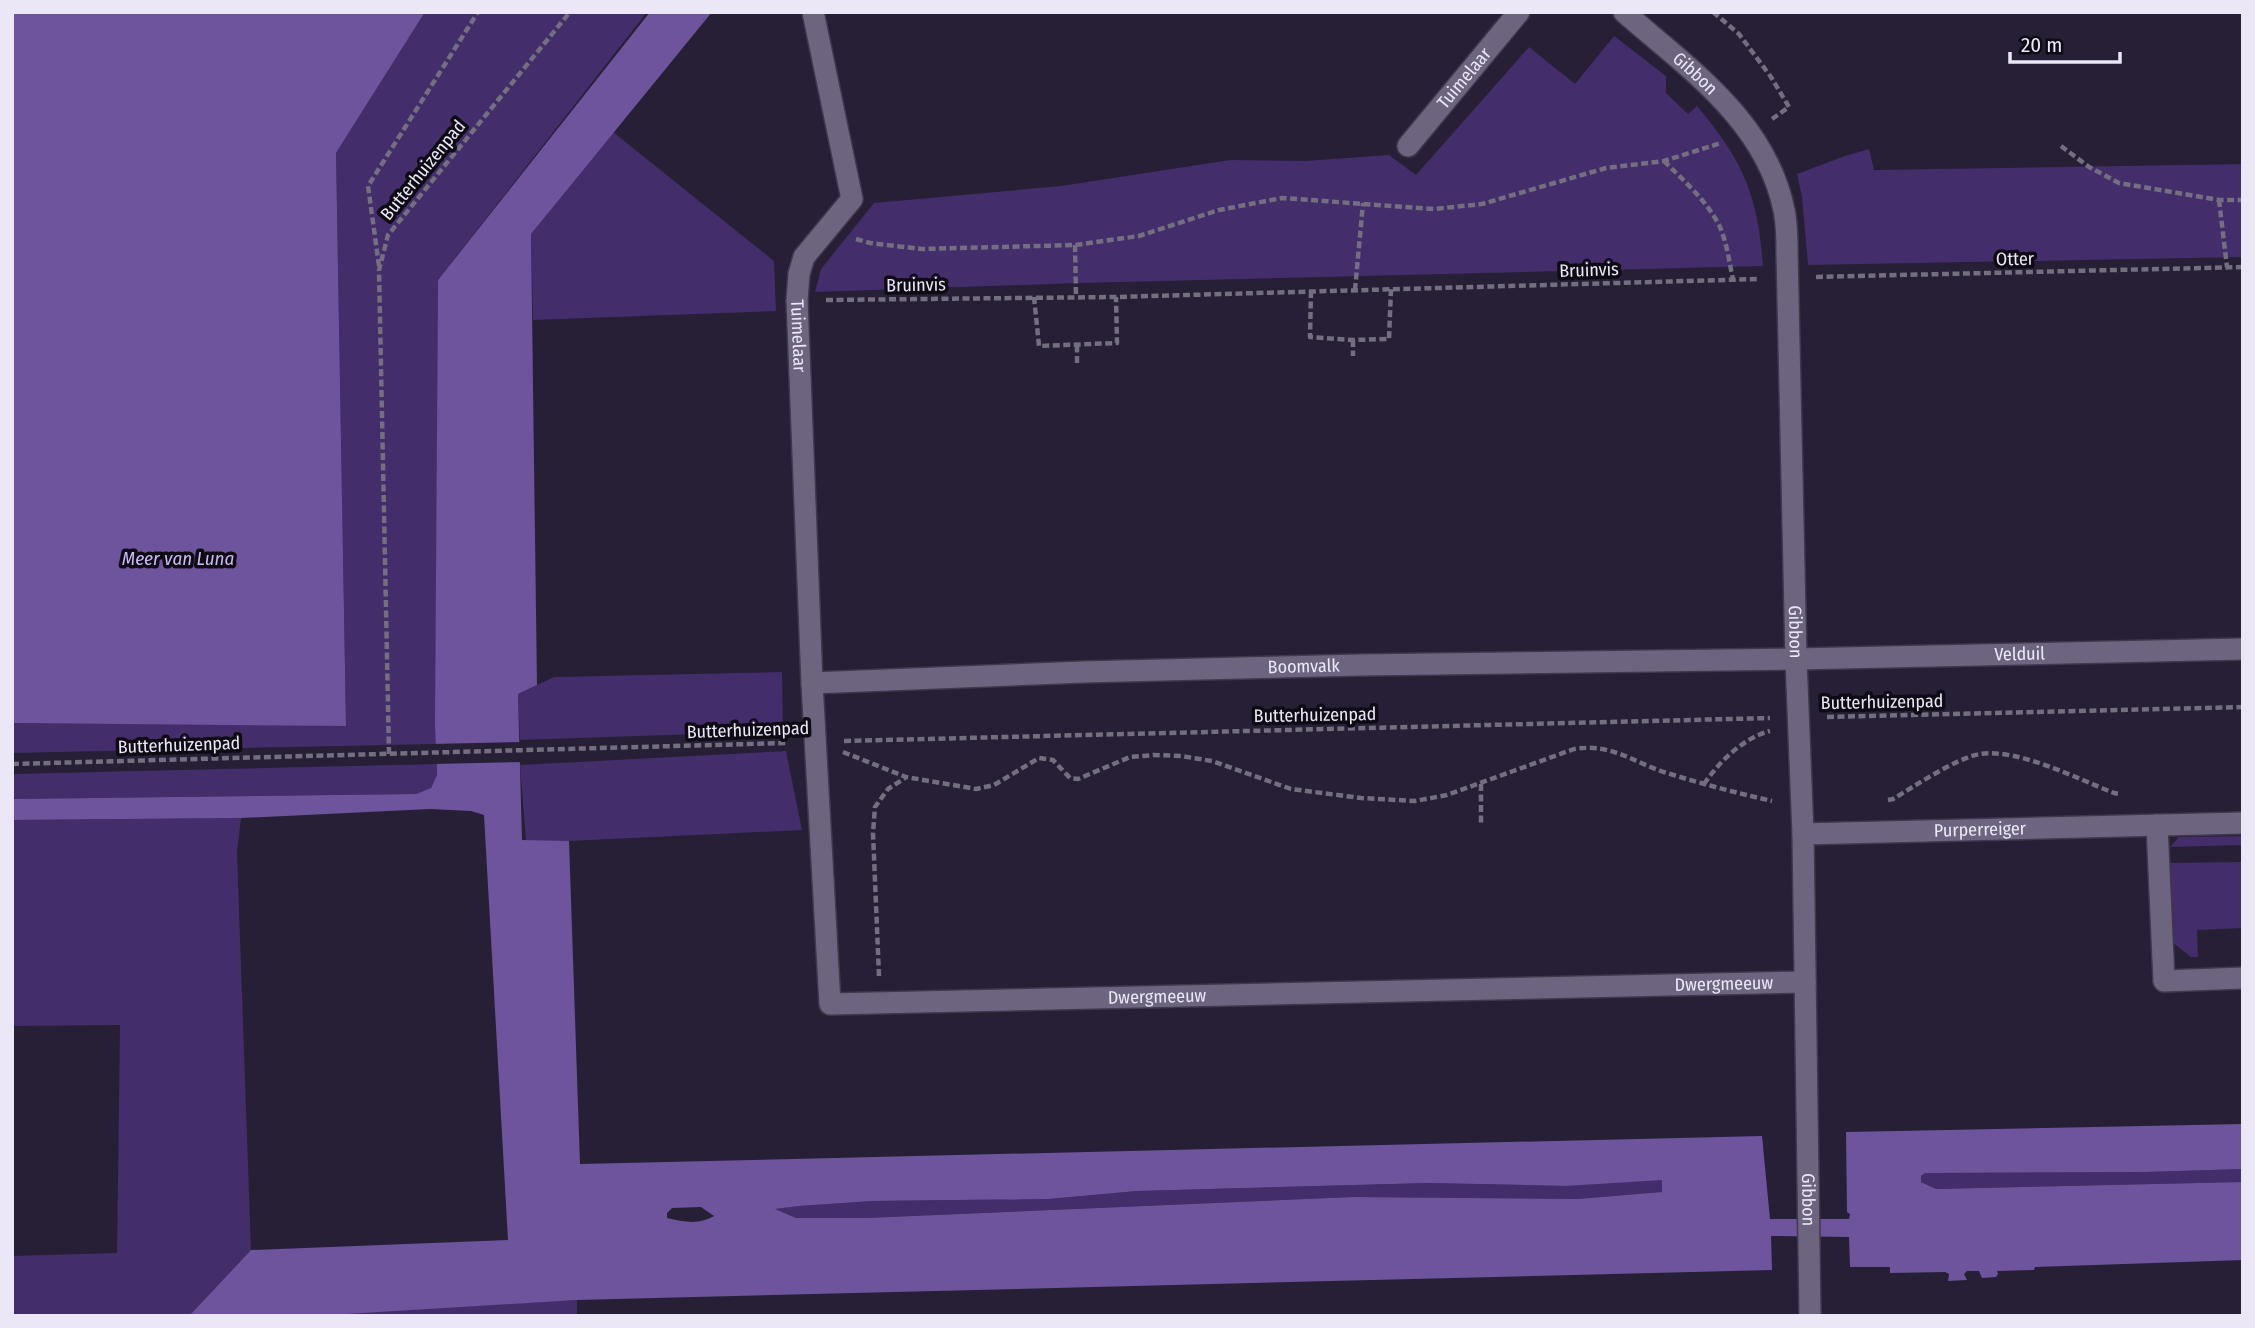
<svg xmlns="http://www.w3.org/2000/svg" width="2255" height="1328" font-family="'Fira Sans Condensed',sans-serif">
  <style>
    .green { fill: #432d6a }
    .water { fill: #6d549c; fill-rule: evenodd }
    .pier { fill: #261f35 }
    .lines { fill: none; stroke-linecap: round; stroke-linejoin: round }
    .street-casing { stroke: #3f394c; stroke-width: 24 }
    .path { stroke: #746e81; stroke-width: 4.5; stroke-dasharray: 7 3.5; stroke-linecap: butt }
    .street { stroke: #6d657f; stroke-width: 21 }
    .labels { text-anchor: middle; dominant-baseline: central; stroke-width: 7; stroke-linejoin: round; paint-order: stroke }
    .street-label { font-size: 18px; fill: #ebe7f6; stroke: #0e0b14 }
    .water-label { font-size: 19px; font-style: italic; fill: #cbb9f6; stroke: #0e0b14 }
  </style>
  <rect width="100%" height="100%" fill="#261f35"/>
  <g class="green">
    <path d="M425,12h222l-209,268 -2,464 -424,9v-30l334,2 -10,-572z"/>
    <path d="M1614,36l52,40v17l22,21 9,-8c46,55 61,88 66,160l-683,17 -265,9 6,-23 53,-66 187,-17 169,-26 75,1 84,-6 27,20 113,-128 46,37z"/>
    <path d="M613,132l161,129 2,50 -243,9 -2,-86z"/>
    <path d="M1869,149l5,21 369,-6v93l-435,8 -6,-68 -5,-23 48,-18z"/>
    <path d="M782,672l1,59 -263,9 -2,-46 36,-17z"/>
    <path d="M786,751l16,79 -233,11h-43l-6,-76z"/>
    <path d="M436,764l1,11 -6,13 -15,6 -404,5v-25z"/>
    <path d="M241,818l-4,34 14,398 -62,66h-177v-60l105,-3 3,-228 -108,1v-206z"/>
    <path d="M2243,836v9l-73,2 9,-10z"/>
    <path d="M2243,862v66l-46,2 1,27h-7l-19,-15 -4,-79z"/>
    <path d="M2243,1169v13l-307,7 -15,-7v-6l4,-3 221,-1z"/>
    <path d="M1662,1179l1,13 -86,7 -224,-2 -488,21h-69l-22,-9 25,-3 74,-5 176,-2 88,-8 292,-8 137,3z"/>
    <path d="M577,1300v16h-264l2,-2z"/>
  </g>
  <g class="water">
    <path d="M12,12h413l-89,141 10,573 -334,-3z"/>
    <path d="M650,12h62l-181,222 6,451 -19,9 4,146 47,1 11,323 1182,-28 8,83h79l1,-5 -3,-2 -1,-80 397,-8v45l-97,3 -221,1 -4,3v6l15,7 307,-7v78l-208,7 -1,3 -37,1 1,3 -2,3 -14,1 -3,-7h-12l-3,3 3,6 -19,1 1,-7 -4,-2 -55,1v-6h-40l-1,-30 -78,-1 1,34 -1195,30 -264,16h-124l62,-66 257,-10 -24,-425 -13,-4 -41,-2 -189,9 -229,2v-21l404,-5 15,-6 6,-13 -2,-51 3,-444zM1662,1180v12l-85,7 -224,-2 -488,21h-69l-21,-9 24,-3 74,-5 176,-2 88,-8 292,-8 137,3zM701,1207l13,9c-16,9 -29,6 -47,2v-5l5,-5z"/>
  </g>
  <path class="pier" d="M523,742l1,20 -91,2 -1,-20z"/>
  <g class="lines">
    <defs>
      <g id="street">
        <path id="s1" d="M813,12l39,187 -48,58 -5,17 -2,26 15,383 18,321 975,-22"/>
        <path id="s2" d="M1624,12c64,56 142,109 160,198 3,14 3,29 3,43l9,406 7,175 7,482"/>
        <path id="s3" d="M1408,146l111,-134"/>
        <path id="s4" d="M812,683l271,-11 277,-7 436,-6 447,-10"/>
        <path d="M2157,825l7,156 79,-3"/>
        <path id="s5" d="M1803,834l440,-11"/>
      </g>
    </defs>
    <use href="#street" class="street-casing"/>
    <g class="path">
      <path d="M1713,12l26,22 32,43 18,30 -17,12"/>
      <path d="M2061,146l28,21 30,16 100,17h24"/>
      <path d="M1664,161c20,20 42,39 55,64 8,17 10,37 14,54"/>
      <path d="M2219,200l8,67"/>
      <path d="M856,239l14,4 52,6 153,-4 64,-9 80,-26 63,-12 152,11 48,-5 124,-36 58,-7 57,-18"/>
      <path d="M1075,245l1,52"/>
      <path d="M379,266l-11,-80 110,-174"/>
      <path d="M1816,277l427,-10"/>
      <path d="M1355,290l8,-87"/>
      <path d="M1311,291l-1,46 43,3 36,-1 2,-50"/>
      <path d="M1034,297l5,49 78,-3 -1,-46"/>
      <path d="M826,300l290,-3 643,-18"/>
      <path d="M1353,340v16"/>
      <path d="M1077,363v-19"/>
      <path d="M1827,717l416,-10"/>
      <path d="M844,741l926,-23"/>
      <path d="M843,752l63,25 70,12 18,-4 45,-27 14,2 17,18 8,1 52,-22 24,-2 27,1 31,5 79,28 70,9 54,3 32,-6 127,-46c38,-6 58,13 93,24 35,11 70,20 105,28"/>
      <path d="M389,754l-10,-484 9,-35 182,-223"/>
      <path d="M12,764l774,-21"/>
      <path d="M1481,784v42"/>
      <path d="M1704,784c15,-22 39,-46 66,-53"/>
      <path d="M1888,800l5,-1c22,-13 63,-41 87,-45 38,-6 98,25 134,39l6,1"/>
      <path d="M879,976l-6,-143 2,-26 13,-18 17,-11"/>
    </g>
    <use href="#street" class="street"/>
  </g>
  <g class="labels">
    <g class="street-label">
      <text stroke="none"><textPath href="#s2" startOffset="94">Gibbon</textPath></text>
      <text stroke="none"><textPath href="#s3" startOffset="88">Tuimelaar</textPath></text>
      <text transform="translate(423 170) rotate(-51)">Butterhuizenpad</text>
      <text transform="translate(2015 259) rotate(-1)">Otter</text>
      <text transform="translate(1589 270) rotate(-2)">Bruinvis</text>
      <text transform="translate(916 285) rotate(-1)">Bruinvis</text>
      <text stroke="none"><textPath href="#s1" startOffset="346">Tuimelaar</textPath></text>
      <text stroke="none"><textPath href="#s2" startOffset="682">Gibbon</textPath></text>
      <text stroke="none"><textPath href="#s4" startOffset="1208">Velduil</textPath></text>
      <text stroke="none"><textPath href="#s4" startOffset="492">Boomvalk</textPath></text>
      <text transform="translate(1882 702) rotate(-1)">Butterhuizenpad</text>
      <text transform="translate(1315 715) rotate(-1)">Butterhuizenpad</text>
      <text transform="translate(748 730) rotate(-2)">Butterhuizenpad</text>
      <text transform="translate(179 745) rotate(-2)">Butterhuizenpad</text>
      <text stroke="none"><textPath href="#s5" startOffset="177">Purperreiger</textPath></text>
      <text stroke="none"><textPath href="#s1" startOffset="1909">Dwergmeeuw</textPath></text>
      <text stroke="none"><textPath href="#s1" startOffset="1342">Dwergmeeuw</textPath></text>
      <text stroke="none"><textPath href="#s2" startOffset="1250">Gibbon</textPath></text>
    </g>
    <g class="water-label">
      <text x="178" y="558">Meer van Luna</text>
    </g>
  </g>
  <rect width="2255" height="1328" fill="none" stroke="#ebe7f6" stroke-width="28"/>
  <path d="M2010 52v10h110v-10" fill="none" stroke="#ebe7f6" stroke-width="3.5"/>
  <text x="2021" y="52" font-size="21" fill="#ebe7f6" stroke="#0e0b14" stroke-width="5" paint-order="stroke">20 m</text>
</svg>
